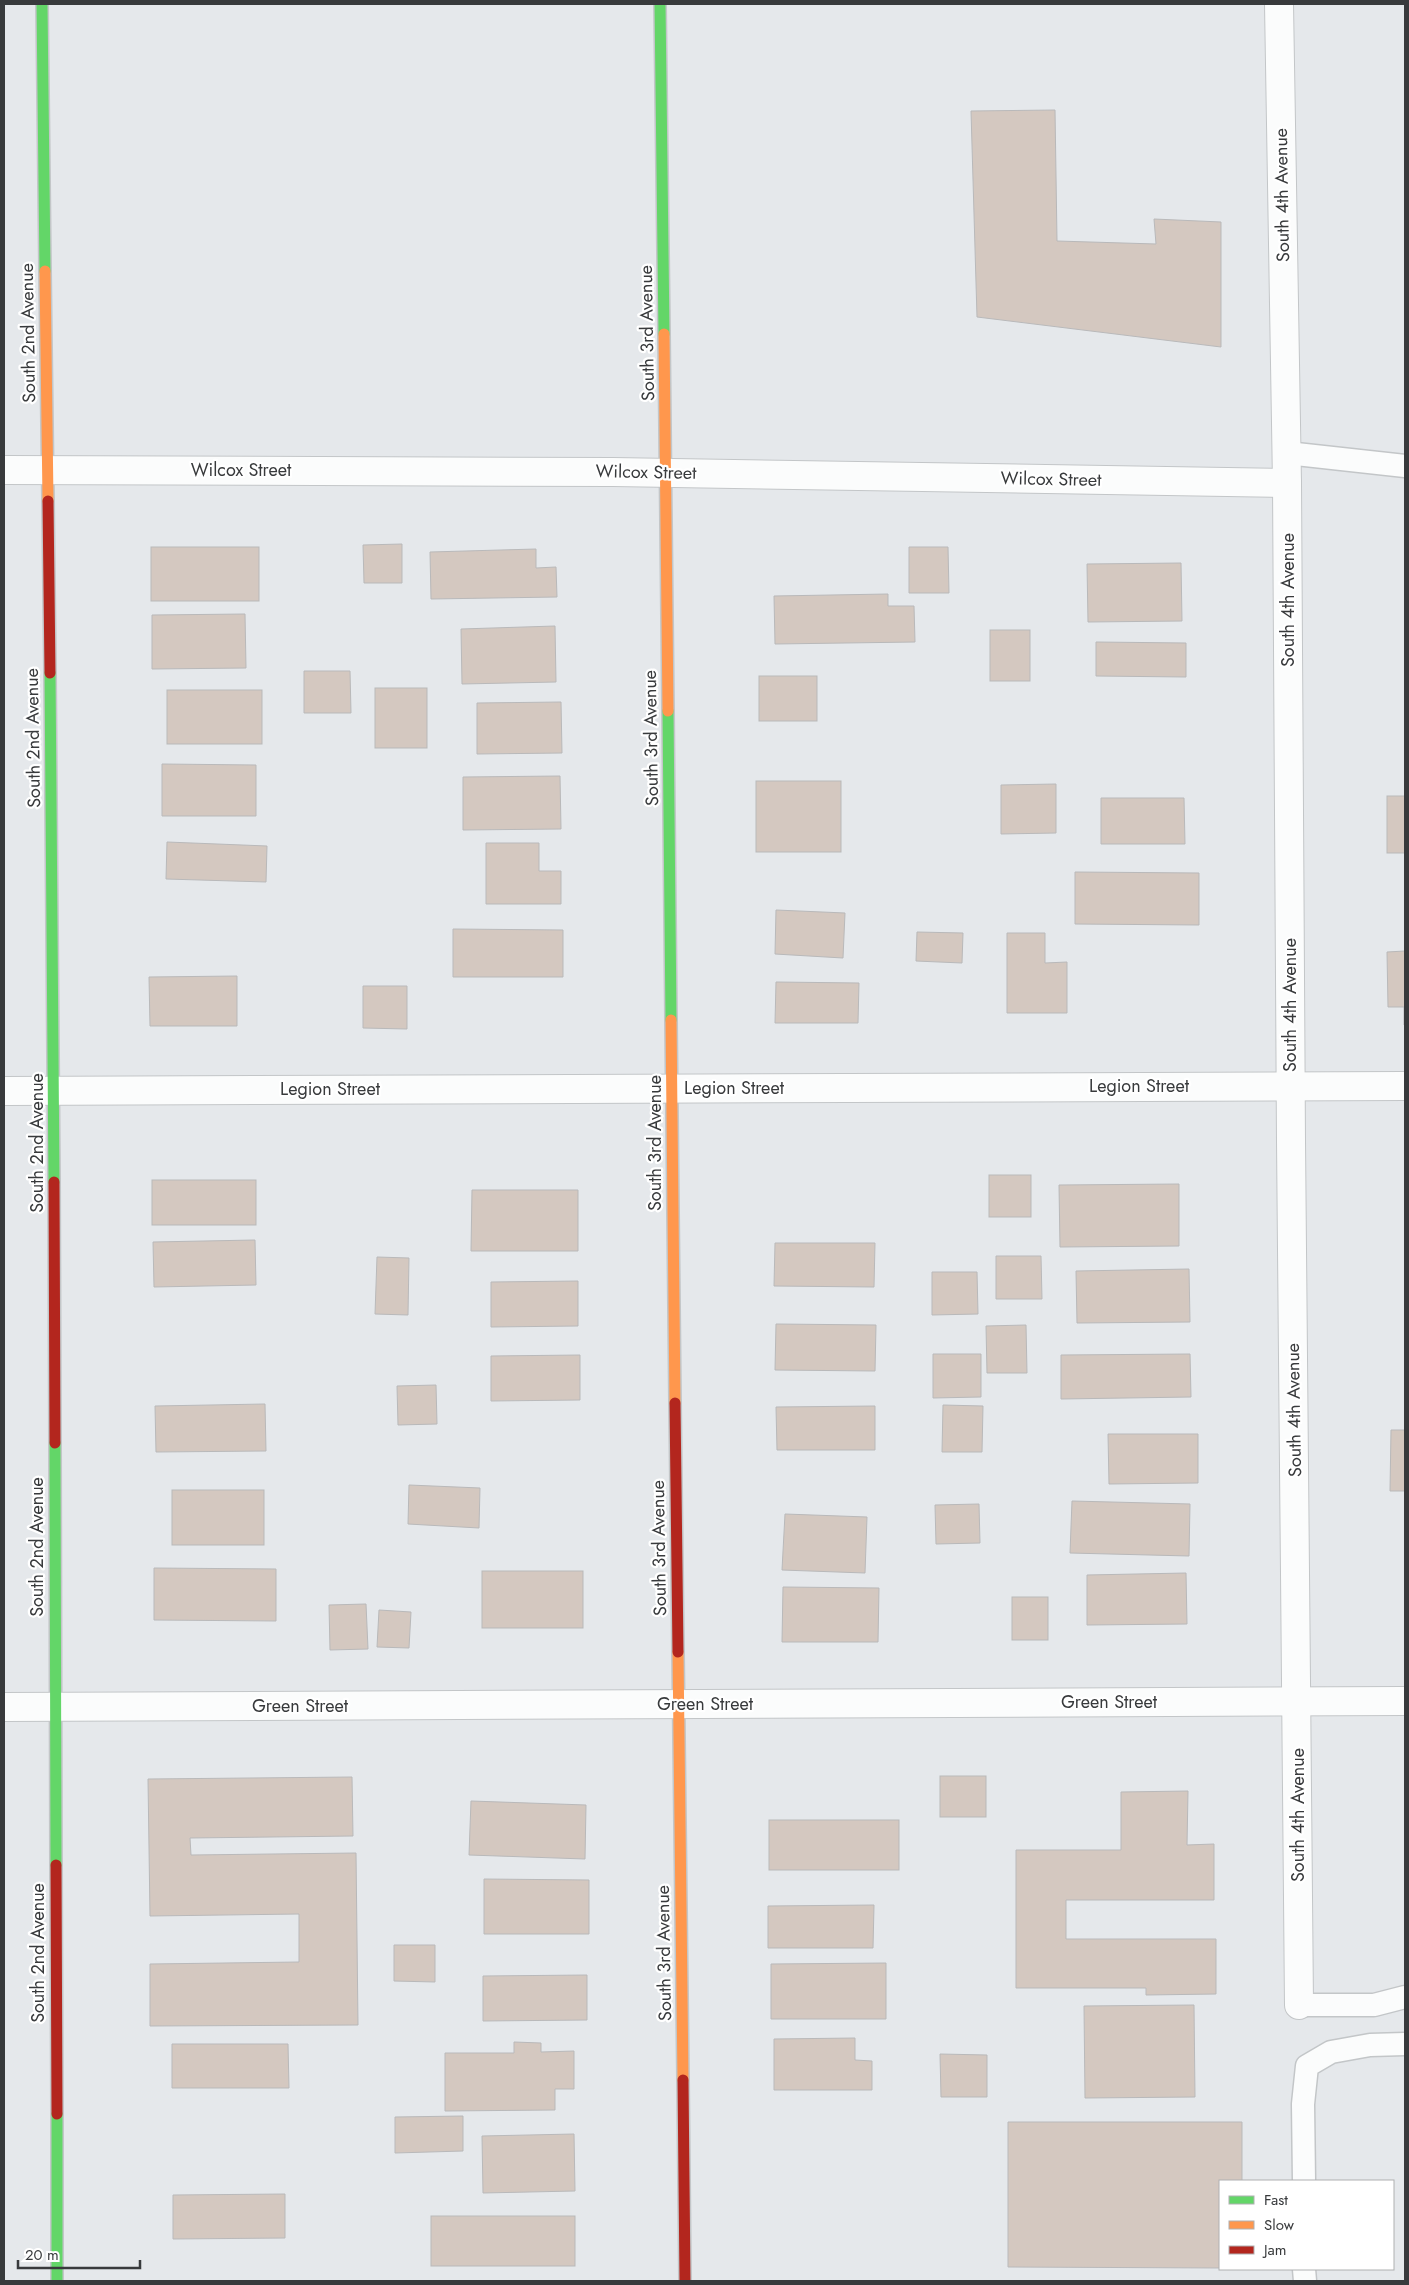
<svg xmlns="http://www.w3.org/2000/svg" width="1409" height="2285" font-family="Jost,sans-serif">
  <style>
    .building { fill: #d4c8c0; stroke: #b9b9ba }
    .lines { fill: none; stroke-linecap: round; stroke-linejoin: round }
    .lane-casing { stroke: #c3c6c8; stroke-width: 25 }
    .street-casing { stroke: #c3c6c8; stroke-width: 30 }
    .fast-casing { stroke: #c3c6c8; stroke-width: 14 }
    .slow-casing { stroke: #c3c6c8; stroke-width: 14 }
    .jam-casing { stroke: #c3c6c8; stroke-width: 14 }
    .lane { stroke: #fbfcfc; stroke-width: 22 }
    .street { stroke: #fbfcfc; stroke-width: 28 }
    .fast { stroke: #63d668; stroke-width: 11 }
    .slow { stroke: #ff974d; stroke-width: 11 }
    .jam { stroke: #b3261e; stroke-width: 11 }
    .labels { text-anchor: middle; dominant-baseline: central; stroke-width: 4.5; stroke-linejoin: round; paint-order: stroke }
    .street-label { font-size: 18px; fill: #383a3c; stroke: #fff }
  </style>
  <rect width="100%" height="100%" fill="#e5e8eb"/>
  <g class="building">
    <path d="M1055,110l2,131 99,3 -2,-25 67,3v125l-244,-30 -6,-206z"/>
    <path d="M402,544v39h-38l-1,-38z"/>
    <rect x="151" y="547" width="108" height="54"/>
    <path d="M909,547h39l1,46h-40z"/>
    <path d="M536,549v19l20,-1 1,30 -126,2 -1,-47z"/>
    <path d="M1181,563l1,58 -94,1 -1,-58z"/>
    <path d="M888,594v12h26l1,36 -140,2 -1,-48z"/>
    <path d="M245,614l1,54 -94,1v-54z"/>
    <path d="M555,626l1,56 -94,2 -1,-55z"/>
    <rect x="990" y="630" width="40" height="51"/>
    <path d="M1096,642l90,1v34l-90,-1z"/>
    <path d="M304,671h46l1,42h-47z"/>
    <rect x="759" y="676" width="58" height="45"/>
    <rect x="375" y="688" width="52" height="60"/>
    <rect x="167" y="690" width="95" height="54"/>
    <path d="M561,702l1,51 -85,1v-51z"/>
    <path d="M162,764l94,1v51h-94z"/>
    <path d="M560,776l1,53 -98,1v-53z"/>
    <rect x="756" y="781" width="85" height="71"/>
    <path d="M1056,784v49l-55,1v-49z"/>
    <rect x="1387" y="796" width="18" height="57"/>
    <path d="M1101,798h83l1,46h-84z"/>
    <path d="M167,842l100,4 -1,36 -100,-3z"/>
    <path d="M486,843h53v28h22v33h-75z"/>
    <path d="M1075,872l124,1v52l-124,-1z"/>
    <path d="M776,910l69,3 -2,45 -68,-4z"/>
    <path d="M453,929l110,1v47h-110z"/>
    <path d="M917,932l46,1 -1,30 -46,-2z"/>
    <path d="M1007,933h38v30l22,-1v51h-60z"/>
    <path d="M1405,951v74h-1v-18h-16l-1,-55z"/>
    <path d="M237,976v50h-87l-1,-49z"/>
    <path d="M776,982l83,1 -1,40h-83z"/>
    <path d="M363,986h44v43l-44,-1z"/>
    <rect x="989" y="1175" width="42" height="42"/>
    <rect x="152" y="1180" width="104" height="45"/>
    <path d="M1179,1184v62l-119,1 -1,-62z"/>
    <path d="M472,1190h106v61h-107z"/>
    <path d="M255,1240l1,45 -102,2 -1,-45z"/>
    <path d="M775,1243h100l-1,44 -100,-1z"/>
    <path d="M996,1256h45l1,43h-46z"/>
    <path d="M377,1257l32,1 -1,57 -33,-1z"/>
    <path d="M1189,1269l1,53 -113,1 -1,-52z"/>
    <path d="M932,1272h45l1,42 -46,1z"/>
    <path d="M578,1281v45l-87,1v-45z"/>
    <path d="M776,1324l100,1 -1,46 -100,-1z"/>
    <path d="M1026,1325l1,48h-40l-1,-47z"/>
    <path d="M933,1354h48v43l-48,1z"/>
    <path d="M1190,1354l1,43 -130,2v-44z"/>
    <path d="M580,1355v45l-89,1v-45z"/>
    <path d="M436,1385l1,39 -39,1 -1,-39z"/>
    <path d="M265,1404l1,47 -110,1 -1,-46z"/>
    <path d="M943,1405l40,1 -1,46h-40z"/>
    <path d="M875,1406v44h-98l-1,-43z"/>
    <path d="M1391,1430h14v61h-15z"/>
    <path d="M1108,1434h90v49l-89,1z"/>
    <path d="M409,1485l71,3 -1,40 -71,-4z"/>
    <rect x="172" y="1490" width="92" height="55"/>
    <path d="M1072,1501l118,3 -1,52 -119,-3z"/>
    <path d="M979,1504l1,39 -44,1 -1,-39z"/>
    <path d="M785,1514l82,3 -2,56 -83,-3z"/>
    <path d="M154,1568l122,1v52l-122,-1z"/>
    <rect x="482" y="1571" width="101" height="57"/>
    <path d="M1186,1573l1,51 -100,1v-50z"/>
    <path d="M783,1587l96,1 -1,54h-96z"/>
    <rect x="1012" y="1597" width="36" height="43"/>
    <path d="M366,1604l2,45 -38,1 -1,-45z"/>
    <path d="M379,1610l32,2 -2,36 -32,-1z"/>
    <rect x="940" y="1776" width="46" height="41"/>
    <path d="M352,1777l1,59 -163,2 1,17 165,-2 2,172 -208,1v-62l149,-2v-48l-149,2 -2,-137z"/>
    <path d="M1188,1791l-1,54 27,-1v56h-148v39h150v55l-70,1v-7h-130v-138h105v-58z"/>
    <path d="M471,1801l115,4 -1,54 -116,-4z"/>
    <rect x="769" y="1820" width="130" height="50"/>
    <path d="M484,1879l105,1v54h-105z"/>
    <path d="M874,1905l-1,43h-105v-42z"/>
    <path d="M394,1945h41v37l-41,-1z"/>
    <path d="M886,1963v56h-115v-55z"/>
    <path d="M587,1975v45l-104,1v-45z"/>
    <path d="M1194,2005l1,92 -110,1 -1,-92z"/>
    <path d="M855,2038v22l17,1v29h-98v-51z"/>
    <path d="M514,2042l27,1v9l33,-1v38h-19v21l-110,1v-58h69z"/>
    <path d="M172,2044h116l1,44h-117z"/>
    <path d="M940,2054l47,1v42h-46z"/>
    <path d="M463,2116v35l-68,2v-36z"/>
    <path d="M1008,2122h234v59h-22v87l-212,-1z"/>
    <path d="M574,2134l1,57 -92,2 -1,-57z"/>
    <path d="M285,2194v44l-112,1v-44z"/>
    <rect x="431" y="2216" width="144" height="50"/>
  </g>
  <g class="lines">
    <defs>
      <g id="lane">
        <path d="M1287,453l118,13"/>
        <path d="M1299,2005h75l31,-8"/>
        <path d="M1304,2181l-1,-77 4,-38 24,-14 39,-7 35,-1"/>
        <path d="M1304,2269l1,12"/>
      </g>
      <g id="street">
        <path d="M1279,4l8,479 4,658 8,864"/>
        <path d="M4,470l609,2 674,11"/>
        <path d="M4,1091l1401,-5"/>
        <path d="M4,1707l1401,-6"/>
      </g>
      <g id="fast">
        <path d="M42,4l3,267"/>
        <path d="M660,4l4,330"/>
        <path d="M50,673l4,509"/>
        <path d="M668,711l3,309"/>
        <path d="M55,1443l1,422"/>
        <path d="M57,2114v167"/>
      </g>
      <g id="slow">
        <path d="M45,271l3,230"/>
        <path d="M664,334l4,377"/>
        <path d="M671,1020l4,383"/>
        <path d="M678,1652l5,428"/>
      </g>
      <g id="jam">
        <path d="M48,501l2,172"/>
        <path d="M54,1182l1,261"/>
        <path d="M675,1403l3,249"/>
        <path d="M56,1865l1,249"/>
        <path d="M683,2080l2,201"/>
      </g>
    </defs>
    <use href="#lane" class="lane-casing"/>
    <use href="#street" class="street-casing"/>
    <use href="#fast" class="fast-casing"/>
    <use href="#slow" class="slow-casing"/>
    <use href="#jam" class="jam-casing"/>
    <use href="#lane" class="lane"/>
    <use href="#street" class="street"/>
    <use href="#fast" class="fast"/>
    <use href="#slow" class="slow"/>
    <use href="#jam" class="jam"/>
  </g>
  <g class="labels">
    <g class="street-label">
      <text transform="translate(1282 195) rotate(-91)">South 4th Avenue</text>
      <text transform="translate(28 333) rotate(-91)">South 2nd Avenue</text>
      <text transform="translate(647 333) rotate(-91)">South 3rd Avenue</text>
      <text x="241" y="470">Wilcox Street</text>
      <text transform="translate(646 472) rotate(1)">Wilcox Street</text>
      <text transform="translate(1051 479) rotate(1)">Wilcox Street</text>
      <text transform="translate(1288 600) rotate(-90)">South 4th Avenue</text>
      <text transform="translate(33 738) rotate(-91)">South 2nd Avenue</text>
      <text transform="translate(651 738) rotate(-91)">South 3rd Avenue</text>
      <text transform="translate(1290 1005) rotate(-90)">South 4th Avenue</text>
      <text x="1139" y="1086">Legion Street</text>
      <text x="734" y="1088">Legion Street</text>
      <text x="330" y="1089">Legion Street</text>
      <text transform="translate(37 1143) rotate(-90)">South 2nd Avenue</text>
      <text transform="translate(655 1143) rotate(-90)">South 3rd Avenue</text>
      <text transform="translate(1294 1410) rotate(-91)">South 4th Avenue</text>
      <text transform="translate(37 1547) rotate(-90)">South 2nd Avenue</text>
      <text transform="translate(659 1548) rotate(-91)">South 3rd Avenue</text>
      <text x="1109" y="1702">Green Street</text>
      <text x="705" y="1704">Green Street</text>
      <text x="300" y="1706">Green Street</text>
      <text transform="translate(1298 1815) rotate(-90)">South 4th Avenue</text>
      <text transform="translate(38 1953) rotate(-90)">South 2nd Avenue</text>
      <text transform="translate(664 1953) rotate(-91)">South 3rd Avenue</text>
    </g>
  </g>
  <rect width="1409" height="2285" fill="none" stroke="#383a3c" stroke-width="10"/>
  <rect x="1219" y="2180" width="175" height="90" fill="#ffffff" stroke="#afb0b1"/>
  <rect x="1229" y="2196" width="25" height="8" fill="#63d668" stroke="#afb0b1"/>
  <text x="1264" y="2205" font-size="15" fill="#383a3c">Fast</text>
  <rect x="1229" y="2221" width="25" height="8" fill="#ff974d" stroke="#afb0b1"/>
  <text x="1264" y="2230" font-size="15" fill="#383a3c">Slow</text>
  <rect x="1229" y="2246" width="25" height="8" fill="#b3261e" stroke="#afb0b1"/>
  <text x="1264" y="2255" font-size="15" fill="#383a3c">Jam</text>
  <path d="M18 2260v8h122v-8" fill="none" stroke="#383a3c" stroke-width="2.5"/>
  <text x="25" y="2260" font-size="15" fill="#383a3c" stroke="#ffffff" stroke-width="4" paint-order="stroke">20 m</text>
</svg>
